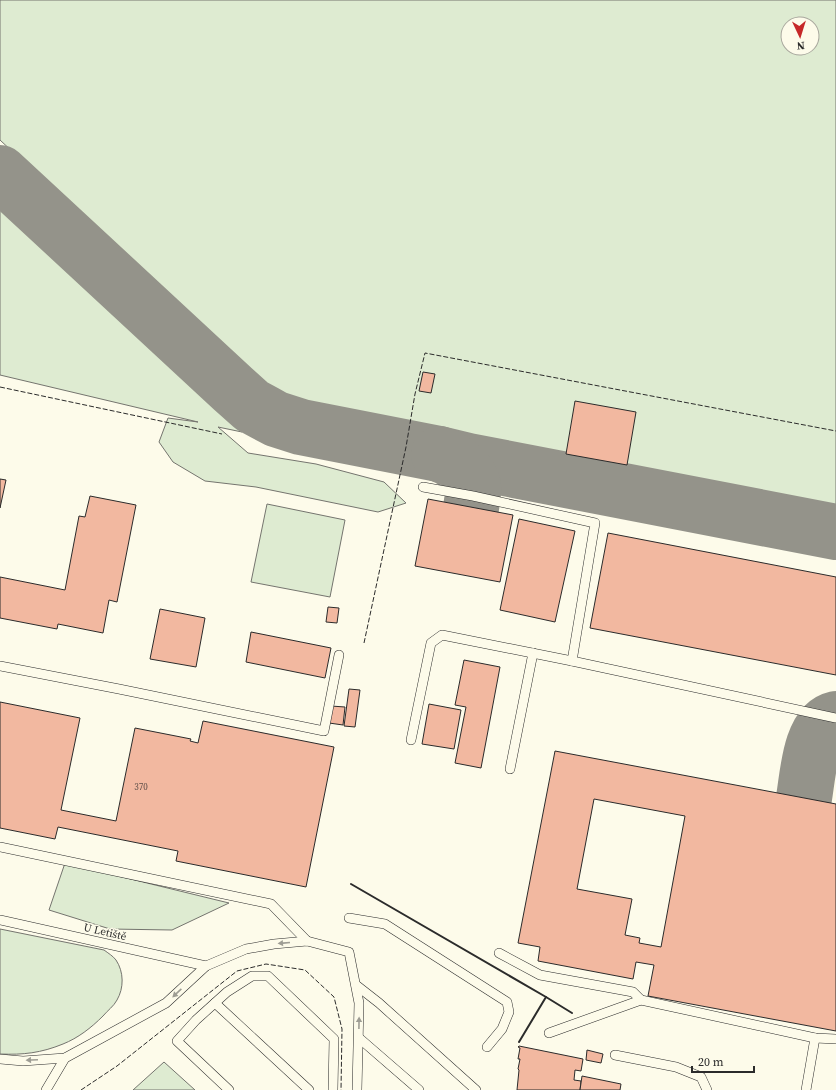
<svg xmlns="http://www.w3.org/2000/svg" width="836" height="1090" font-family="'Source Serif 4',serif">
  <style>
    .green { fill: #deebd1; stroke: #74746e; fill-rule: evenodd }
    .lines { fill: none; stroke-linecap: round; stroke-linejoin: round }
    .taxiway { stroke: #94938a; stroke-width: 56 }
    .building { fill: #f2b8a0; stroke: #2b2b2b; fill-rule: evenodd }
    .lane-casing { stroke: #2b2b2b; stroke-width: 10 }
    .lane { stroke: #fdfbea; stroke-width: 9 }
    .fence { stroke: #2b2b2b; stroke-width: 1; stroke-dasharray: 5 2; stroke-linecap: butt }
    .wall { stroke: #2b2b2b; stroke-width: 2 }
    .oneway { fill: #9e9d94 }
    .labels { text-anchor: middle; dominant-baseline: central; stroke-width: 3; stroke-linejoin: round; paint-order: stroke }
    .number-label { font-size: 9px; fill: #5d4e48 }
    .street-label { font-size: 11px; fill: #2b2b2b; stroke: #fdfbea }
  </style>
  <rect width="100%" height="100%" fill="#fdfbea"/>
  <g class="green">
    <path d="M0,0h836v506l-530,-102c-29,-7 -45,-22 -67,-41l-239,-223zM788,24h24v24h-24z"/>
    <path d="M0,204l208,193 34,35 -24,-5 30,26 68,11 68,18 22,21 -28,9 -122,-25 -51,-6 -32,-19 -14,-20 9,-24 30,4 -198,-47z"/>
    <path d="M267,504l78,16 -15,77 -79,-15z"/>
    <path d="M65,863l164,40 -57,27 -62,-1 -61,-19z"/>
    <path d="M0,929l104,21c4,3 9,6 12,10 8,12 8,28 1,40 -3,6 -10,11 -14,16 -12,12 -25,22 -40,28 -22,9 -40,11 -63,10z"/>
    <path d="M164,1062l31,28h-62z"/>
  </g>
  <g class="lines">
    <g class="taxiway">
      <path d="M0,173l233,216 19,17 13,7 11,6 25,8 138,27 29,7 368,71"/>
      <path d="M439,454c13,4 30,16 34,31 1,8 -1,15 -2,23"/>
      <path d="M804,798c4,-23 6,-73 32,-79"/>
    </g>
  </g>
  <g class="building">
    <path d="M423,372l12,2 -4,19 -12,-2z"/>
    <path d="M575,401l61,11 -9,53 -61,-11z"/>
    <path d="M0,479l6,1 -6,28z"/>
    <path d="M90,496l46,9 -19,97 -8,-2 -6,33 -45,-9 -1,5 -57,-11v-41l65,13 14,-74 6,1z"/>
    <path d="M428,499l85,16 -13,67 -85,-16z"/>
    <path d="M519,519l56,12 -20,91 -55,-12z"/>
    <path d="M608,533l228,44v98l-246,-47z"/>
    <path d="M328,607l11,1 -2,15 -11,-1z"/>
    <path d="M160,609l45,9 -9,49 -46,-8z"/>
    <path d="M251,632l80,16 -6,30 -79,-16z"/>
    <path d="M464,660l36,7 -19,101 -26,-5 11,-56 -11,-2z"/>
    <path d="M349,689l11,1 -5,37 -11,-1z"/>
    <path d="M0,702l80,16 -19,92 55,11 19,-93 56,11 -1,2 8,2 5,-22 131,26 -28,140 -130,-26 2,-10 -120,-24 -3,12 -55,-11z"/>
    <path d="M429,704l32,6 -7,39 -32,-5z"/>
    <path d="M331,706l14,1 -2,18 -14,-2z"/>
    <path d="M555,751l281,53v227l-188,-35 6,-31 -18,-3 -3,17 -95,-18 2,-14 -22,-4zM594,799l91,17 -24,131 -22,-4 1,-5 -15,-3 7,-36 -55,-10z"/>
    <path d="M519,1046l64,13 -2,12 -6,-1 -1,10 7,1 -1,9h-63l2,-20 -1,-1 2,-10h-2l2,-11 -2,-1z"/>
    <path d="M587,1050l16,4 -2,9 -15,-3z"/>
    <path d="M582,1076l39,8 -1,6h-40z"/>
  </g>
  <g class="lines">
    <defs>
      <g id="lane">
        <path d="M423,487l50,9 122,27 -23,138 264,57"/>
        <path d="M0,666l119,23 205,42 15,-76"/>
        <path d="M411,740l20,-97 11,-8 130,26"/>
        <path d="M510,769l23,-116"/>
        <path d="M0,847l271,57 36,37"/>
        <path d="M349,918l36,6 122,78 2,10 -7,17 -15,18"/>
        <path d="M0,920l206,46"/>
        <path d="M499,953l41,22 93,17 8,8"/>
        <path d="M356,985l23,18 97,87"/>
        <path d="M215,1003l94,87"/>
        <path d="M549,1033l92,-33 174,38 21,1"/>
        <path d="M359,1038l60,52"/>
        <path d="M615,1055l61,12 25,10 6,13"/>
        <path d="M0,1059l23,2 42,-3 101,-55 40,-37 40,-17 28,-5 33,-3 42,11 10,51 -2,87"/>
        <path d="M46,1090l19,-32"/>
        <path d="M229,1090l-52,-49 19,-21 31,-28 25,-16h16l66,63 -1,51"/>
        <path d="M806,1090l9,-52"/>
      </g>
    </defs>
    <use href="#lane" class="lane-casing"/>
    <use href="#lane" class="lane"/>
    <g class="fence">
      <path d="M0,387l222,47"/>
      <path d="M364,643l42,-196 9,-53 10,-41 411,78"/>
      <path d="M81,1090l36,-24 120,-95 29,-7 39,6 29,27 8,32 -1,61"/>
    </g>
    <g class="wall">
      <path d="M351,884l195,113 -27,45"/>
      <path d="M546,997l26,16"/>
    </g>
  </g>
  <defs><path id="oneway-solid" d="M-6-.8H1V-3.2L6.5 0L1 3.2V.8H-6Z"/></defs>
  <g class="oneway">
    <use href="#oneway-solid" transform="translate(284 943) rotate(175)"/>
    <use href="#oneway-solid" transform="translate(177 993) rotate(137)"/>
    <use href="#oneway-solid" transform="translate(359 1023) rotate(-89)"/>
    <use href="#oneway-solid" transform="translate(32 1060) rotate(177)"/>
  </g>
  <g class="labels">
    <g class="number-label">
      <text x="141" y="787">370</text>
    </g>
    <g class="street-label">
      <text transform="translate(105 932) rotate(13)">U Letiště</text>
    </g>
  </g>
  <g transform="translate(800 36) rotate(176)"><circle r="19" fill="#fdfbea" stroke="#a9a89e"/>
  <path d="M0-3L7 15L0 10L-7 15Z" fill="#c62828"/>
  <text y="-6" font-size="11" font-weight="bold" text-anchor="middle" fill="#2b2b2b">N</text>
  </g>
  <path d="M692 1066v6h62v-6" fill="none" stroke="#2b2b2b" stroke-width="2"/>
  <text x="698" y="1066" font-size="12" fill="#2b2b2b" stroke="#fdfbea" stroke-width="3" paint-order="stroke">20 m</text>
</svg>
